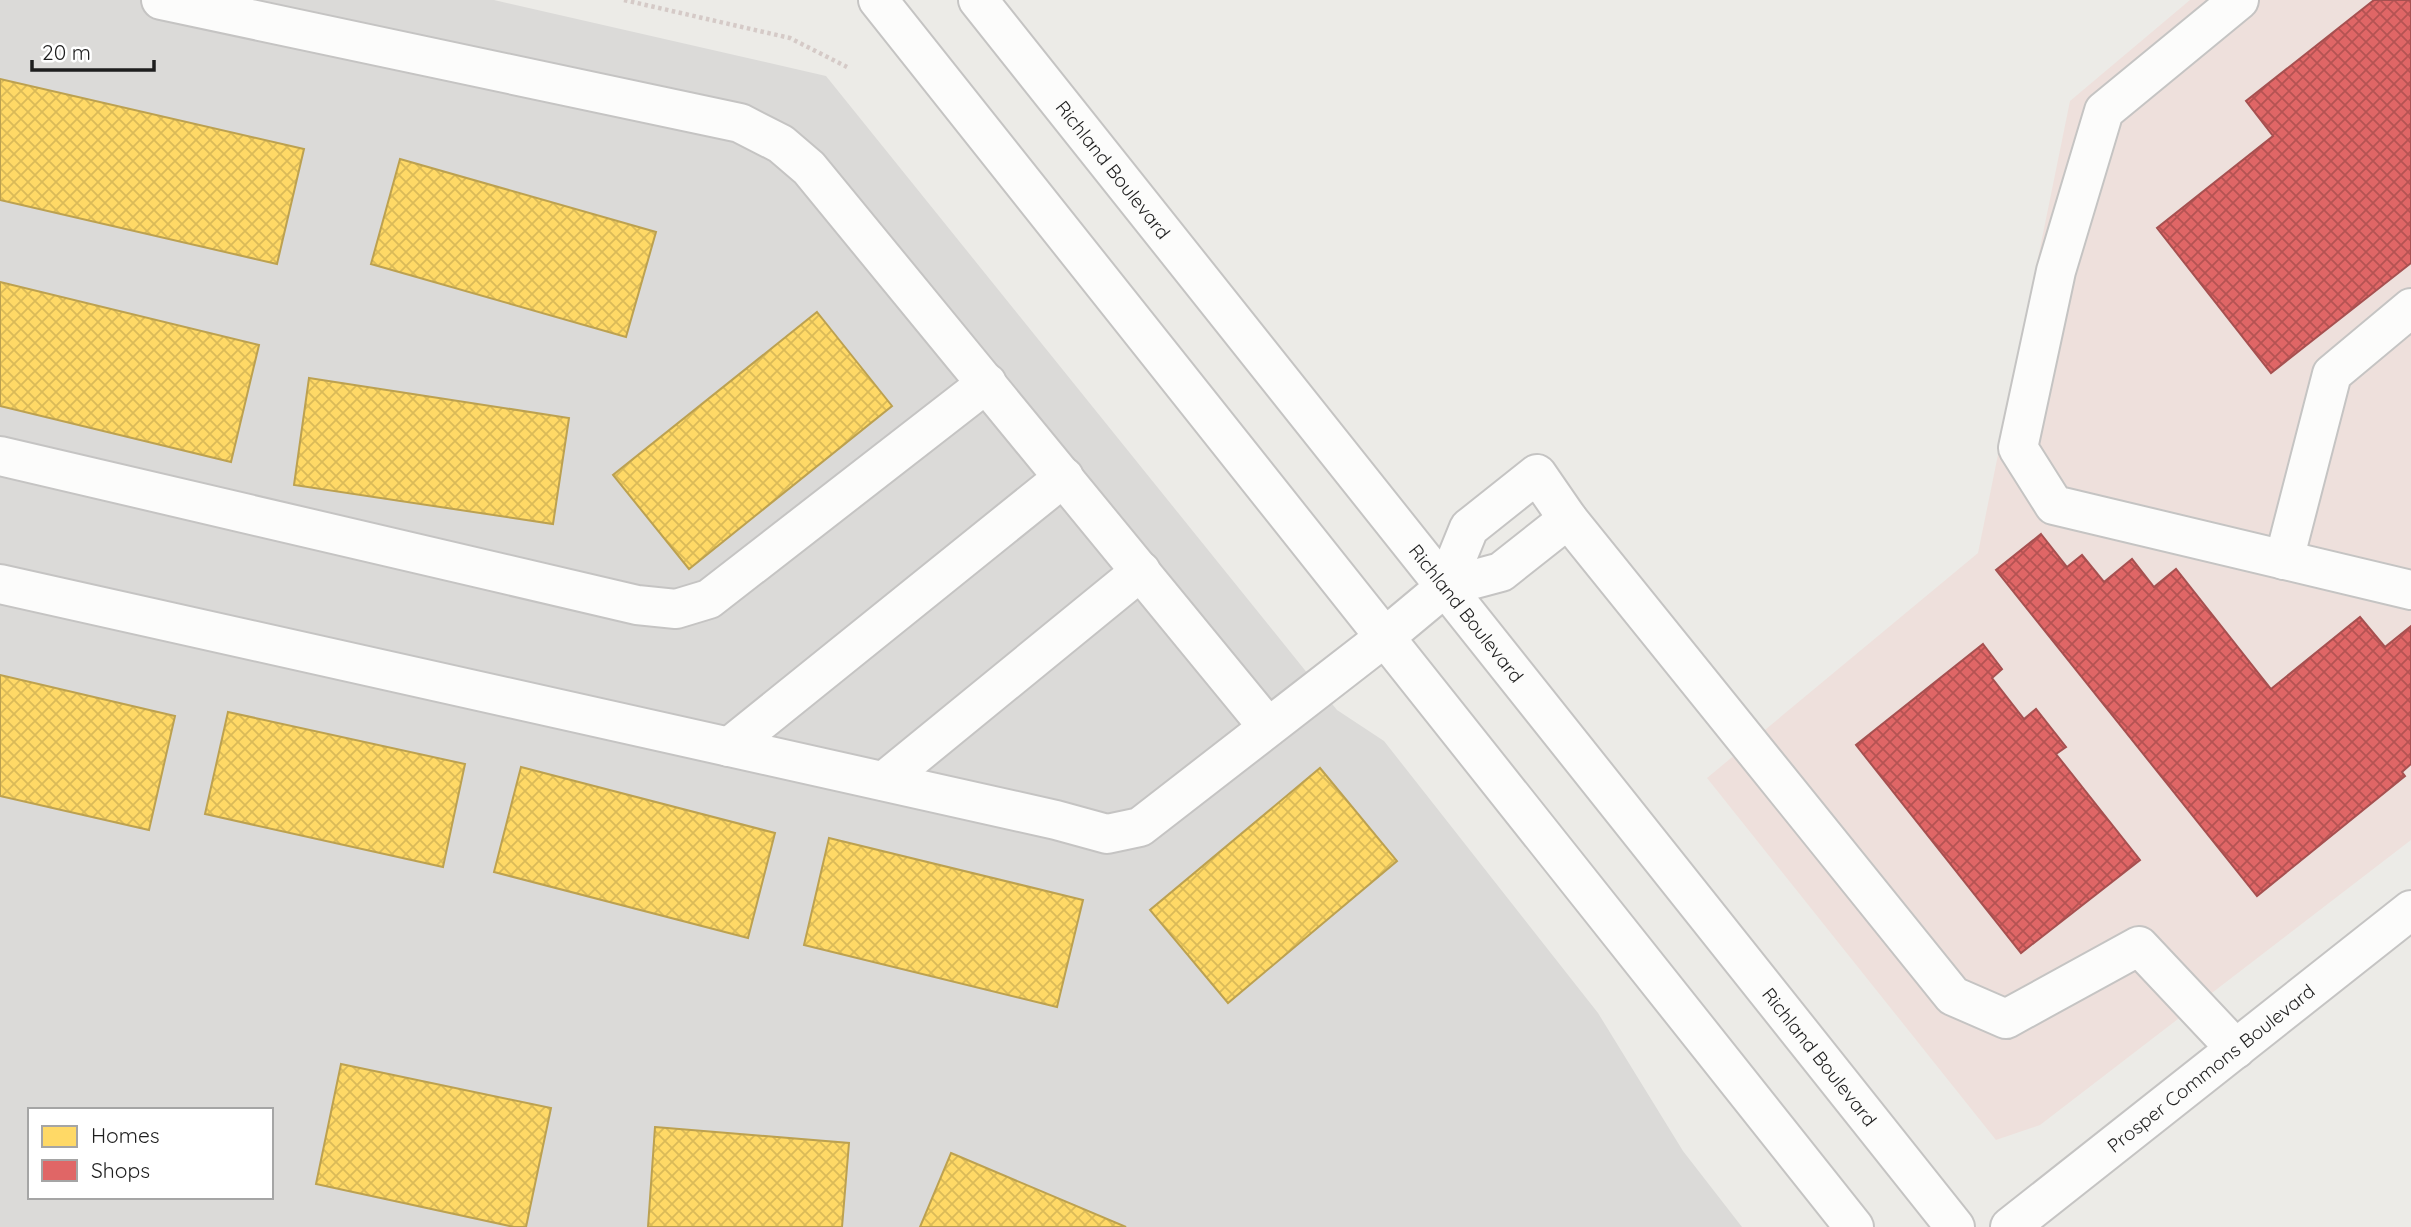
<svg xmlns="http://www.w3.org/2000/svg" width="2411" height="1227" font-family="Quicksand,sans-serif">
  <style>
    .residential { fill: #dbdad8; fill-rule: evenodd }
    .commercial { fill: #eee0dc }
    .homes { fill: url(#homes-cross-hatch); stroke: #bca150; stroke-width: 2 }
    .shops { fill: url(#shops-cross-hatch); stroke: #a65050; stroke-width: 2 }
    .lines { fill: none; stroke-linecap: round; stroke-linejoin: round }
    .minor-casing { stroke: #c5c4c3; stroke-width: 42 }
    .path { stroke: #d5cac7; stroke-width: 4.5; stroke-dasharray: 3.5 3.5; stroke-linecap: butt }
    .minor { stroke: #fcfcfb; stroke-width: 38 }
    .labels { text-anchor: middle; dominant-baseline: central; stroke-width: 7; stroke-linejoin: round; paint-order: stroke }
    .street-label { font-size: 19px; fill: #1e1e1e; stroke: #fff }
  </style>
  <defs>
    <pattern id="homes-cross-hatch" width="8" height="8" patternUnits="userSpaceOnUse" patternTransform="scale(1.75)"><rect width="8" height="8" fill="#ffd966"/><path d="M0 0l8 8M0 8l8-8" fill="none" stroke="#daba58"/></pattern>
    <pattern id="shops-cross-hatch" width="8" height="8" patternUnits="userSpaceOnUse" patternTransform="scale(1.75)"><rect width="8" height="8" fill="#e06666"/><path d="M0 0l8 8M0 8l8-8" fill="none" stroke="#b55353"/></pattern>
  </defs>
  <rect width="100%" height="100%" fill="#ecebe7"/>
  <path class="residential" d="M0,0h494l332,76 511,634 47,31 214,272 85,138 59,76h-1742zM30,1110h241v87h-241z"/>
  <path class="commercial" d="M2190,0h221v840l-371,285 -44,15 -289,-362 271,-225 92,-452z"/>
  <g class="homes">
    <path d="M0,79l304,70 -27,115 -277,-64z"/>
    <path d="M400,159l256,73 -30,105 -255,-73z"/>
    <path d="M0,282l259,63 -28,117 -231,-56z"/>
    <path d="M817,312l75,94 -203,163 -76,-94z"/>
    <path d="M309,378l260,40 -16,106 -259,-39z"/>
    <path d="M0,675l175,41 -26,114 -149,-34z"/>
    <path d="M228,712l237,52 -22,103 -238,-53z"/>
    <path d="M521,767l254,66 -27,105 -254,-66z"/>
    <path d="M1320,768l77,93 -169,142 -78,-93z"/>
    <path d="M829,838l254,62 -26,107 -253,-62z"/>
    <path d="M341,1064l210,44 -25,119h-12l-198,-43z"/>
    <path d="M655,1127l194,16 -7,84h-194z"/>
    <path d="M951,1153l175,74h-206z"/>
  </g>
  <g class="shops">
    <path d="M2374,0h37v263l-140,110 -114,-145 116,-92 -27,-35z"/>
    <path d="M2041,534l26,33 15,-12 22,27 28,-23 22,28 22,-18 95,120 89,-72 25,30 26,-21v138l-9,8 3,4 -148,120 -261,-326z"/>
    <path d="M1983,644l19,25 -10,9 32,41 12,-10 30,38 -10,7 84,106 -119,93 -165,-208z"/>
  </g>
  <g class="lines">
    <defs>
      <g id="minor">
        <path d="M161,0l579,123 41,21 28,24 459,559"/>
        <path d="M878,0l976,1227"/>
        <path id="s1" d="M978,0l977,1227"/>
        <path d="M2239,0l-135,111 -48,160 -38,177 36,57 357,85"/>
        <path d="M0,456l637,149 39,4 33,-10 278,-216"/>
        <path d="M2284,560l48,-186 79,-66"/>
        <path d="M0,584l1056,236 51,14 33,-7 245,-190 60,-50 56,-15 67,-53"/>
        <path d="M1445,587l24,-59 68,-54 31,45 385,477 53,23 133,-73 97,103"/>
        <path d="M729,747l335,-270"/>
        <path d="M884,781l257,-210"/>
        <path id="s2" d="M2010,1227l401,-317"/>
      </g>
    </defs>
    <use href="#minor" class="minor-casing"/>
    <path class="path" d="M624,0l166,38 57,29"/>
    <use href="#minor" class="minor"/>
  </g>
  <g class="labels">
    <g class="street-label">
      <text stroke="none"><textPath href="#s1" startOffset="217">Richland Boulevard</textPath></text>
      <text stroke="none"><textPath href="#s1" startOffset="784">Richland Boulevard</textPath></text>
      <text stroke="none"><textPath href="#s1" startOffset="1351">Richland Boulevard</textPath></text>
      <text stroke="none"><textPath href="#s2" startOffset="256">Prosper Commons Boulevard</textPath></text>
    </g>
  </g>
  <rect x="28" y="1108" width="245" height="91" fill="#ffffff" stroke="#a5a5a5" stroke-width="2"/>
  <rect x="42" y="1126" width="35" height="21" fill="#ffd966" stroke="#a5a5a5" stroke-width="2"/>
  <text x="91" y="1143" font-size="21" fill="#1e1e1e">Homes</text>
  <rect x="42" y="1160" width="35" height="21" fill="#e06666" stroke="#a5a5a5" stroke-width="2"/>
  <text x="91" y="1178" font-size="21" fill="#1e1e1e">Shops</text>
  <path d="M32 60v10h122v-10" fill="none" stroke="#1e1e1e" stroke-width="3.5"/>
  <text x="42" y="60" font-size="21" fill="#1e1e1e" stroke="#ffffff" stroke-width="5" paint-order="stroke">20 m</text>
</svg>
